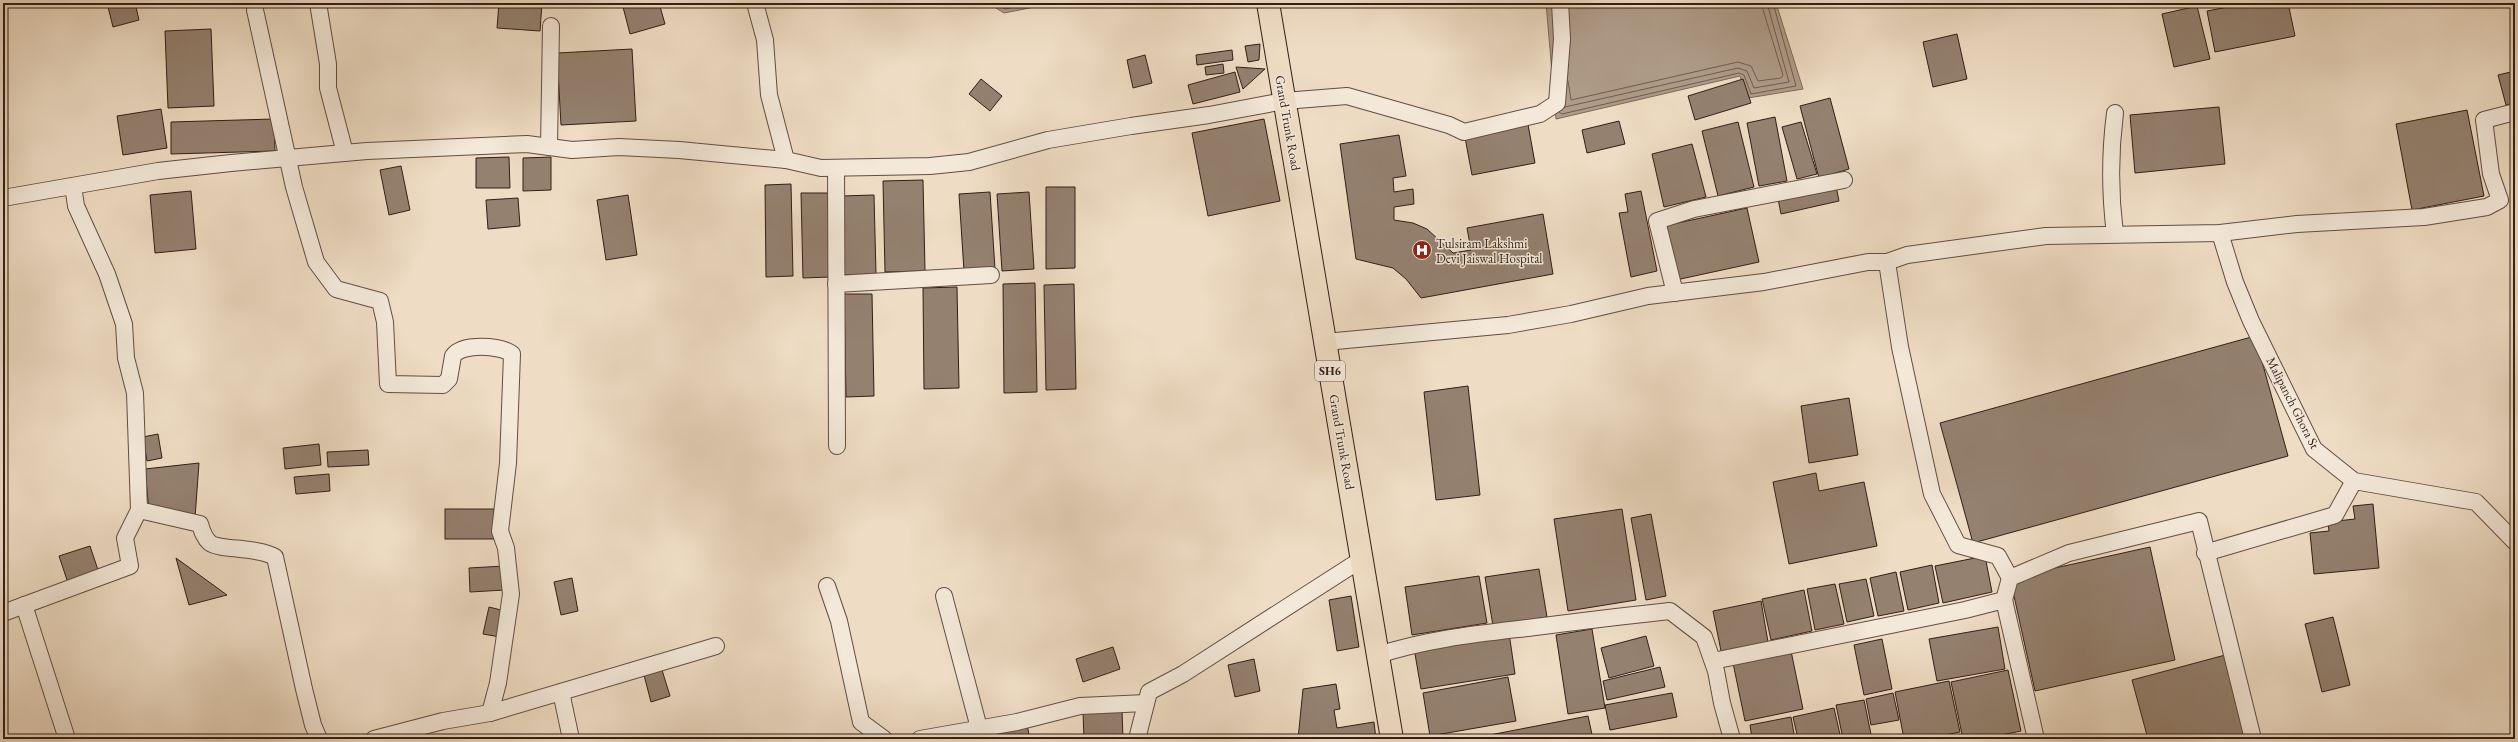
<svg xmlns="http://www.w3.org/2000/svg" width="2518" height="742" font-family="'EB Garamond',serif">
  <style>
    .water { fill: #ae9b88; stroke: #7c695a }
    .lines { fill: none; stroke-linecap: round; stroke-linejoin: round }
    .shore { stroke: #705c4e; stroke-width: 1 }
    .building { fill: #948170; stroke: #321e15 }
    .street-casing { stroke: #614e41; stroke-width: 18 }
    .primary-casing { stroke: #321e15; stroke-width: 24 }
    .street { stroke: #f4e8d9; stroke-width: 16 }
    .primary { stroke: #eedcc4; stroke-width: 22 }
    .labels { text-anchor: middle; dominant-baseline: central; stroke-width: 3; stroke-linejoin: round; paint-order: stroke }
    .shield { fill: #f4e8d9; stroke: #6c5b50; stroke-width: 1 }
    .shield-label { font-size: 12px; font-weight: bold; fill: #321e15 }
    .street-label { font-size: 13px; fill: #321e15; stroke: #f4e8d9 }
    .poi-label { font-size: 13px; fill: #321e15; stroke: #f4e8d9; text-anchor: start }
  </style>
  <rect width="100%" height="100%" fill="#eedcc4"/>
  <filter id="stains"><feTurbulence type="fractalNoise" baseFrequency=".005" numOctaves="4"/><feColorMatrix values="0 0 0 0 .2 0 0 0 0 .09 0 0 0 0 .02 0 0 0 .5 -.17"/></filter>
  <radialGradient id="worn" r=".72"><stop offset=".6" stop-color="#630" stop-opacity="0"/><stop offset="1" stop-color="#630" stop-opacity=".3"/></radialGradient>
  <g class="water">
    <path d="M988,3h67l-51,10z"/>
    <path d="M1546,3h230l27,86 -55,9 -8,-22 -184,43z"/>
  </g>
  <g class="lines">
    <g class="shore">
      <path d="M995,3l10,6 30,-6"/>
      <path d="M1568,81l3,19 167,-38 13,4 7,15 23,-3 2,-3 -22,-72"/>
      <path d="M1565,107l173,-39 9,3 7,17 35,-6 -22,-79"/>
      <path d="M1559,112l3,2 177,-41 5,2 7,19 45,-8 -23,-83"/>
    </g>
  </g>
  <g class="building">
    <path d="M107,3h28l4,17 -26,7z"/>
    <path d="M499,3h43l-2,28 -43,-3z"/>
    <path d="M622,3h37l6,21 -35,10z"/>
    <path d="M2249,3h39l7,33 -80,16 -8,-41z"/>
    <path d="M2197,6l13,53 -36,8 -12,-53z"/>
    <path d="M211,29l3,77 -46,2 -3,-77z"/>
    <path d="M1957,34l10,45 -34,8 -10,-45z"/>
    <path d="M1260,44l-1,16 -11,2 -3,-16z"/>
    <path d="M632,49l4,72 -75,4 -4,-72z"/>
    <path d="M1232,50l1,10 -36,5 -1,-10z"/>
    <path d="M1145,55l7,28 -19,5 -6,-28z"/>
    <path d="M1223,64l1,9 -18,2 -1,-8z"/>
    <path d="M1236,67l29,2 -22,20z"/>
    <path d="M2515,71v32l-9,2 -8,-30z"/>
    <path d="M1235,72l5,20 -47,12 -5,-19z"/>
    <path d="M981,79l21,17 -12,15 -21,-17z"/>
    <path d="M1743,79l8,24 -56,17 -7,-24z"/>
    <path d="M1830,98l19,71 -30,9 -19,-72z"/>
    <path d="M2219,107l6,57 -90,9 -5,-58z"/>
    <path d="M161,109l6,39 -44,7 -6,-39z"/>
    <path d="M2467,110l17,86 -72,14 -16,-86z"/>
    <path d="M1775,117l12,64 -28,5 -12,-63z"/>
    <path d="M274,119l1,32 -104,3v-32z"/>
    <path d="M1264,119l16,82 -72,15 -16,-83z"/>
    <path d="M1527,119l8,44 -63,12 -8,-43z"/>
    <path d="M1619,121l6,23 -38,9 -5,-23z"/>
    <path d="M1738,122l16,65 -36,9 -16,-65z"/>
    <path d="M1801,122l16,52 -20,5 -15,-52z"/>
    <path d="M1399,135l7,41 -13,2 1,14 19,-3 1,15 -20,3v13l19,3 14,6 26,24 18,-3 -4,-22 76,-14 10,60 -132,24 -15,-19 -13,-11 -37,-9 -16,-115z"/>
    <path d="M1692,144l14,53 -42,10 -12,-53z"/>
    <path d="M509,157l1,31h-34v-30z"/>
    <path d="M551,157v33l-28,1v-33z"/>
    <path d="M401,166l9,44 -21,5 -9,-45z"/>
    <path d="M923,180l2,91 -40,1 -2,-91z"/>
    <path d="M791,184l2,92 -27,1 -1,-92z"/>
    <path d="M1836,186l3,15 -58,13 -3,-15z"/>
    <path d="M1046,187h29v81l-29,1z"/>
    <path d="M191,191l5,58 -41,4 -5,-58z"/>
    <path d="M1641,191l16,80 -26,6 -12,-64 9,-1 -3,-18z"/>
    <path d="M990,192l5,77 -31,2 -5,-77z"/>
    <path d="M1029,192l5,77 -32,2 -5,-77z"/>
    <path d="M801,193h27l2,84 -27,1z"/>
    <path d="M628,195l9,60 -31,5 -9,-60z"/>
    <path d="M874,195l2,79 -34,1 -1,-79z"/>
    <path d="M518,198l2,28 -32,3 -2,-29z"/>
    <path d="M1747,208l12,54 -83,18 -12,-54z"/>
    <path d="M1035,283l2,109 -33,1 -1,-109z"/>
    <path d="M1074,284l2,105 -30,1 -2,-105z"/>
    <path d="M957,287l2,101 -35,1 -1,-101z"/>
    <path d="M844,294h28l2,102 -28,1z"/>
    <path d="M2255,336l33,120 -315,87 -33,-120z"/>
    <path d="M1468,386l12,109 -44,5 -12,-108z"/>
    <path d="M1849,398l9,57 -49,8 -8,-57z"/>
    <path d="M158,434l4,24 -15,3 -4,-24z"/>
    <path d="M319,444l2,21 -36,4 -2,-21z"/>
    <path d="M368,450l1,15 -41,2 -1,-15z"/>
    <path d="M199,463l-4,55 -46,-7 -4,-42z"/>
    <path d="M1816,473l3,18 45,-9 13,64 -88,18 -16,-82z"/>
    <path d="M329,474l1,17 -34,3 -2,-17z"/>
    <path d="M2373,504l6,64 -65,6 -4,-41 19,-2 -1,-9 27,-3 -2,-13z"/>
    <rect x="445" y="509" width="49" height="30"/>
    <path d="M1622,509l14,91 -68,11 -14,-92z"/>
    <path d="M1651,514l15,82 -20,4 -15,-82z"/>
    <path d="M90,546l9,27 -31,10 -9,-27z"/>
    <path d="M2150,547l25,113 -140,31 -25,-113z"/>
    <path d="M1985,556l7,36 -49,11 -8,-37z"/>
    <path d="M176,558l51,37 -38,10z"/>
    <path d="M1932,565l7,38 -31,7 -8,-38z"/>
    <path d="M504,566l1,24 -35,2 -1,-24z"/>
    <path d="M1539,569l8,48 -54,9 -8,-49z"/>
    <path d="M1896,572l8,39 -26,5 -8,-38z"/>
    <path d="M1479,576l8,47 -75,12 -7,-48z"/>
    <path d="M572,578l6,33 -17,4 -7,-33z"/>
    <path d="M1866,579l8,37 -27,6 -8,-38z"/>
    <path d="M1835,584l9,40 -29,6 -8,-41z"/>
    <path d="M1804,590l8,41 -41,9 -9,-41z"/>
    <path d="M3,592l7,18 -7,3z"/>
    <path d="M1351,596l8,51 -22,4 -8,-51z"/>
    <path d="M1761,601l7,41 -47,9 -8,-40z"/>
    <path d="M489,607l16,4 -5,26 -17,-3z"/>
    <path d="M2333,617l17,68 -28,7 -17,-68z"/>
    <path d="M1998,627l7,42 -68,12 -8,-42z"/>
    <path d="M1592,629l13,79 -37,6 -12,-79z"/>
    <path d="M1509,633l6,41 -94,15 -7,-41z"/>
    <path d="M1646,636l8,30 -45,12 -8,-30z"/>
    <path d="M1882,639l10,50 -28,6 -10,-50z"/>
    <path d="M1113,647l7,22 -37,13 -7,-23z"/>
    <path d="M1791,651l12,58 -58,12 -12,-58z"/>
    <path d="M2229,654l23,85h-104l-16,-59z"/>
    <path d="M1254,659l6,32 -25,6 -7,-32z"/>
    <path d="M1660,667l5,20 -58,13 -4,-19z"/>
    <path d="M662,670l8,26 -19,6 -7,-27z"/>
    <path d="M2008,670l13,61 -39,8h-19l-12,-57z"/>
    <path d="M1508,677l8,44 -86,15 -7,-43z"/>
    <path d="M1949,681l11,51 -36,7h-20l-9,-47z"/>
    <path d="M1336,684l4,25 -6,1 3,18 37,-6 2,17h-78l5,-50z"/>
    <path d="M1672,693l5,24 -67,13 -5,-25z"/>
    <path d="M1893,693l6,27 -28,5 -5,-26z"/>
    <path d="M1864,700l8,39h-29l-7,-34z"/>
    <path d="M1834,708l7,31h-43l-5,-22z"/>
    <path d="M1122,710l1,29h-39l-1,-27z"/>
    <path d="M1588,716l5,23h-124z"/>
    <path d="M1791,717l4,22h-43l-2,-14z"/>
    <path d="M1027,725l3,14h-35l-1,-8z"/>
  </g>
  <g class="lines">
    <defs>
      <g id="street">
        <path d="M318,3l10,61v24l17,65"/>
        <path d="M755,3l10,37 4,55 17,65"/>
        <path d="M255,10l39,177 22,75 20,27 44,12 5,21 3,62 55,1 6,-6 4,-23c9,-13 47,-11 59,-2l-4,109 -8,68 6,17 5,46 -13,89 -8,30"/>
        <path d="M2115,113c-5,39 -5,82 0,121"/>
        <path d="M549,147l2,-121"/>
        <path d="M836,168l1,278"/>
        <path d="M3,198l155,-27 73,-8 136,-12 160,-7 45,6 47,-3 60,3 107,10 35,8 109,-2 39,-4 79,-22 83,-14 78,-11 75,-14 63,-5 102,29 15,7 76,-18 17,-11 5,-64 -2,-36"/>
        <path d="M2220,233l15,49 16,39 63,128 40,32 122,21 39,40"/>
        <path d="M1887,262l13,85 32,147 26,51 40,11 12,22"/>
        <path d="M836,284l155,-9"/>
        <path d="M1675,293l-18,-72 37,-12 150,-29"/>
        <path d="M1325,342l183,-17 63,-11 77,-18 116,-14 104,-20h19l20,-7 139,-19 174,-3 77,-9 127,-7 63,-10 13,-7 -9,-26 -7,-54 31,-8"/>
        <path d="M139,510l61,14c2,7 4,14 10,19 9,7 49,4 65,14l29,132 9,36 6,14"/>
        <path d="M2205,553l130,-38 19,-34"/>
        <path d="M827,586l12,35 22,101 23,17"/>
        <path d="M944,596l35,132"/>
        <path d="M2004,600l6,-22 59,-25 130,-32 54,218"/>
        <path d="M24,605l43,134"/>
        <path d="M3,613l127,-47 -5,-28 14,-28 -4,-117 -9,-35 -2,-34 -17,-50 -31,-68 -3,-20"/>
        <path d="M1378,655c49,-16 98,-21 149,-27 48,-6 95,-12 143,-17l34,26 12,34 6,32 10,36"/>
        <path d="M1713,661l252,-51 39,-10 32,139"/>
        <path d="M561,692l10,47"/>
        <path d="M374,739l69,-18 47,-8 226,-67"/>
        <path d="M920,739l97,-17 63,-16 66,-3"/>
        <path d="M1137,739l12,-47 34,-18 179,-115"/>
      </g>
      <path id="primary" d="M1268,3l124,736"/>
    </defs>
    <use href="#street" class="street-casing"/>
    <use href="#primary" class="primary-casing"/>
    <use href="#street" class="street"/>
    <use href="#primary" class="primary"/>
  </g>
  <defs>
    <symbol id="hospital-disc" viewBox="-11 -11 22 22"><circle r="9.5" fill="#8f2418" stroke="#f4e8d9"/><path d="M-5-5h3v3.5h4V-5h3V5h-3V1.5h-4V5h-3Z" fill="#fff"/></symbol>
  </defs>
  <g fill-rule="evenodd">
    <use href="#hospital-disc" x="1411" y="239" width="22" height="22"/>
  </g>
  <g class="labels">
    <rect class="shield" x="1315" y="361" width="30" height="20" rx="3"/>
    <g class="shield-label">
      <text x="1330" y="371">SH6</text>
    </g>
    <g class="street-label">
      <text transform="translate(1288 123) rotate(80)">Grand Trunk Road</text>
      <text transform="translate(2293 403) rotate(63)">Malipanch Ghora St</text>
      <text transform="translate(1342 442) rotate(80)">Grand Trunk Road</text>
    </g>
    <g class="poi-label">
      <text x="1436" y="243">Tulsiram Lakshmi<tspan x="1436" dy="15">Devi Jaiswal Hospital</tspan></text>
    </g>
  </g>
  <rect width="2518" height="742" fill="none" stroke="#eedcc4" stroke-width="16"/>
  <rect x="4" y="4" width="2510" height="734" fill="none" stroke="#321e15" stroke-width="2"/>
  <rect x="8" y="8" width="2502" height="726" fill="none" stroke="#321e15"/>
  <rect width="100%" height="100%" filter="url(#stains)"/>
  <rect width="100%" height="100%" fill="url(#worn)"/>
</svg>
